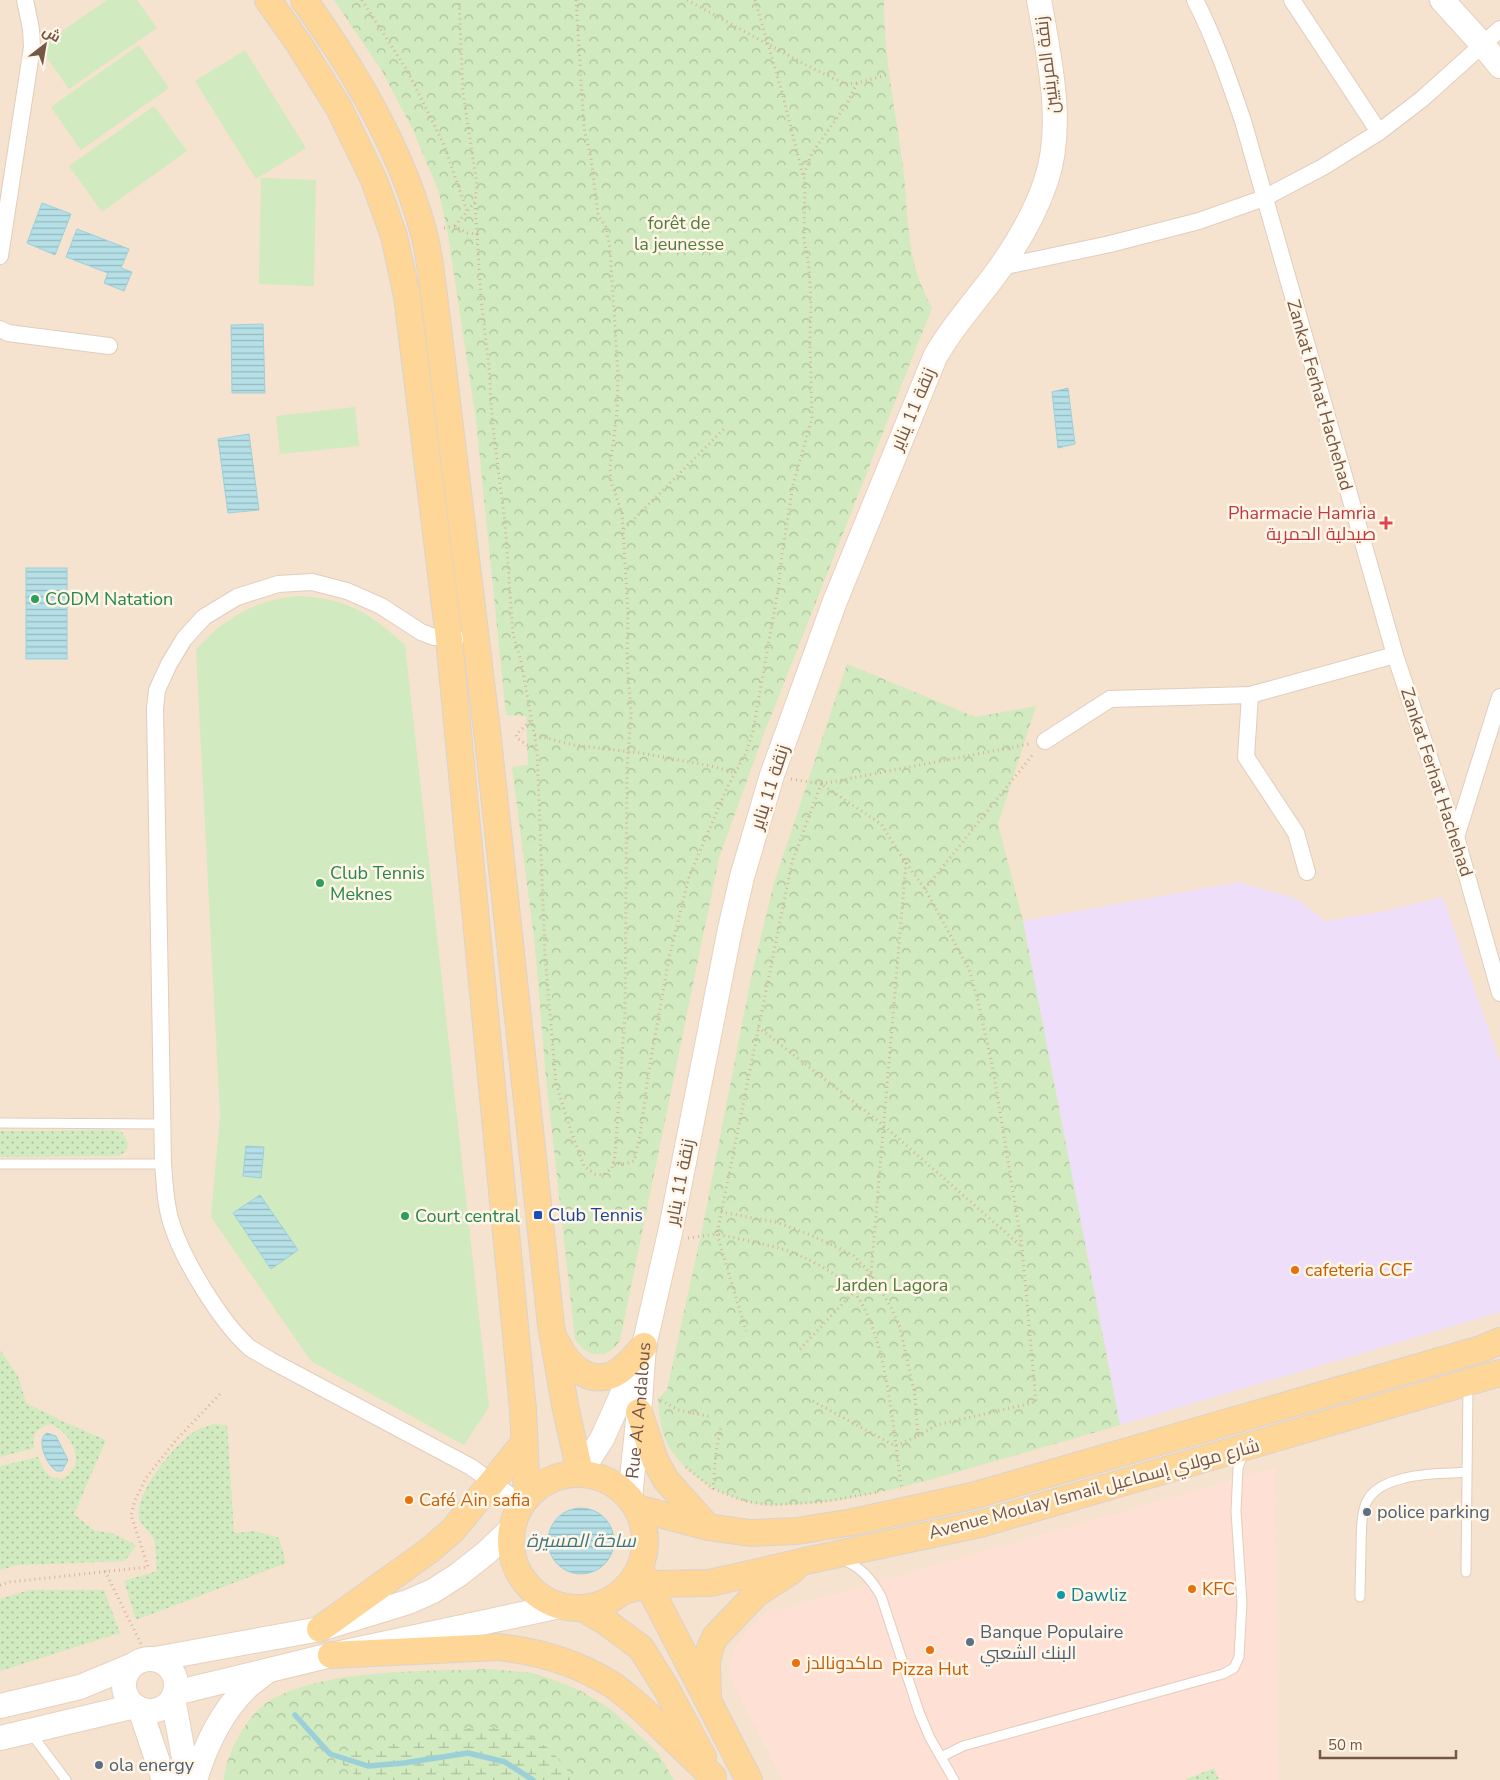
<svg xmlns="http://www.w3.org/2000/svg" width="1500" height="1780" font-family="'Nunito Sans',Cairo,sans-serif">
  <style>
    .residential { fill: #f5e3cf }
    .commercial { fill: #fee0d4 }
    .education { fill: #efdef9 }
    .grass { fill: url(#grass-dots) }
    .forest { fill: url(#forest-crowns) }
    .wetland { fill: url(#wetland-marsh) }
    .pitch { fill: #d1eabf }
    .water { fill: url(#water-rules); stroke: #9bd0d9 }
    .lines { fill: none; stroke-linecap: round; stroke-linejoin: round }
    .stream { stroke: #9bd0d9; stroke-width: 5.5 }
    .service-casing { stroke: #e1cdbd; stroke-width: 11 }
    .minor-casing { stroke: #e1cdbd; stroke-width: 18 }
    .secondary-casing { stroke: #e8d0bd; stroke-width: 26 }
    .primary-casing { stroke: #dbd3cf; stroke-width: 28 }
    .path { stroke: #d8b29b; stroke-width: 3; stroke-dasharray: 1 4; stroke-linecap: butt }
    .service { stroke: #fff; stroke-width: 9 }
    .minor { stroke: #fff; stroke-width: 16 }
    .secondary { stroke: #fff; stroke-width: 24 }
    .primary { stroke: #fed697; stroke-width: 26 }
    .health-dot { fill: #e0444e; stroke: #fff6e8; stroke-width: 2 }
    .leisure-dot { fill: #2e9e5b; stroke: #fff6e8; stroke-width: 2 }
    .transit-dot { fill: #1a4fb4; stroke: #fff6e8; stroke-width: 2 }
    .food-dot { fill: #e8710a; stroke: #fff6e8; stroke-width: 2 }
    .service-dot { fill: #5c6f8a; stroke: #fff6e8; stroke-width: 2 }
    .culture-dot { fill: #0f9aa8; stroke: #fff6e8; stroke-width: 2 }
    .labels { text-anchor: middle; dominant-baseline: central; stroke-width: 5; stroke-linejoin: round; paint-order: stroke }
    .street-label { font-size: 18px; fill: #755747; stroke: #fff6e8 }
    .park-label { font-size: 18px; fill: #527b3f; stroke: #fff6e8 }
    .health-label { font-size: 18px; fill: #be3a42; stroke: #fff6e8; text-anchor: end }
    .leisure-label { font-size: 18px; fill: #27864d; stroke: #fff6e8; text-anchor: start }
    .transit-label { font-size: 18px; fill: #164399; stroke: #fff6e8; text-anchor: start }
    .food-label { font-size: 18px; fill: #c56008; stroke: #fff6e8; text-anchor: start }
    .service-label { font-size: 18px; fill: #4e5e75; stroke: #fff6e8; text-anchor: start }
    .culture-label { font-size: 18px; fill: #0d838f; stroke: #fff6e8; text-anchor: start }
    .water-label { font-size: 19px; font-style: italic; fill: #3e7782; stroke: #fff6e8 }
  </style>
  <defs>
    <pattern id="grass-dots" width="8" height="8" patternUnits="userSpaceOnUse" patternTransform="scale(1.25)"><rect width="8" height="8" fill="#d1eabf"/><path d="M2 2h.1M6 6h.1" fill="none" stroke="#aec09d" stroke-width="1.8" stroke-linecap="round"/></pattern>
    <pattern id="forest-crowns" width="20" height="18" patternUnits="userSpaceOnUse" patternTransform="scale(1.25)"><rect width="20" height="18" fill="#d1eabf"/><path d="M2 6a3 3 0 1 1 6 0M12 15a3 3 0 1 1 6 0" fill="none" stroke="#aec09d"/></pattern>
    <pattern id="wetland-marsh" width="20" height="14" patternUnits="userSpaceOnUse" patternTransform="scale(1.25)"><rect width="20" height="14" fill="#d1eabf"/><path d="M1 5h8M5 5V1M11 12h8M15 12V8" fill="none" stroke="#aec09d"/></pattern>
    <pattern id="water-rules" width="6" height="5" patternUnits="userSpaceOnUse" patternTransform="scale(1.25)"><rect width="6" height="5" fill="#b5e0e7"/><path d="M0 2.5h6" fill="none" stroke="#98b8bd"/></pattern>
  </defs>
  <rect width="100%" height="100%" fill="#fdf2e1"/>
  <rect class="residential" x="0" y="0" width="1500" height="1780"/>
  <path class="commercial" d="M1275,1468l3,312h-495l-44,-84 -6,-14 -3,-17 5,-17 7,-11 15,-16 11,-8z"/>
  <path class="education" d="M1239,882l58,17 28,22 56,-9 62,-15 57,166v249l-380,113 -97,-504z"/>
  <g class="grass">
    <path d="M115,1130l7,2 6,11 -2,8 -7,5 -119,1v-26z"/>
    <path d="M0,1350l18,26 8,27 40,20 40,17 -32,74 21,17 17,2 24,12 -11,16 -107,4 -18,5v-104l38,-9c7,14 7,20 24,22 27,-14 10,-46 -11,-55 -13,3 -20,10 -17,24l-34,9z"/>
    <path d="M215,1424l12,1 7,108 21,-2 24,7 7,25 -150,57 -12,-39 33,-10c-1,-10 -1,-22 -3,-31 -3,-8 -13,-14 -15,-22 -5,-25 37,-76 58,-88 5,-3 12,-4 18,-6z"/>
    <path d="M29,1590h75l16,43 -120,38v-72z"/>
    <path d="M1214,1768l5,12h-35z"/>
  </g>
  <g class="forest">
    <path d="M334,0h550c-1,53 11,107 18,160 5,34 4,69 12,102 3,16 11,32 18,46l-169,428 -44,122 -99,482c-12,20 -33,19 -45,-1l-29,-261 -11,-132 -23,-179 16,-2 -2,-49 -20,-1 -30,-295 -28,-185 -9,-43 -26,-62 -31,-59z"/>
    <path d="M847,664l128,53 61,-11 -38,118 25,97 97,504c-48,14 -97,28 -146,42 -65,19 -135,39 -204,38 -34,0 -81,-26 -99,-55 -10,-16 -12,-34 -13,-51l9,-9 35,-160 49,-252 23,-95z"/>
    <path d="M488,1669l45,4 24,8 24,10 28,17 26,23 23,22 16,27h-450c2,-28 25,-69 50,-82 60,-30 148,-26 214,-29z"/>
  </g>
  <path class="wetland" d="M491,1727l30,4 30,19 24,30h-214l-34,-29 43,-1 80,-21z"/>
  <g class="pitch">
    <path d="M107,0h30l20,28 -88,61 -30,-42z"/>
    <path d="M139,45l30,43 -88,62 -30,-43z"/>
    <path d="M245,50l61,98 -50,31 -61,-98z"/>
    <path d="M154,106l33,45 -85,61 -33,-46z"/>
    <path d="M261,178l55,2 -2,106 -55,-2z"/>
    <path d="M355,407l4,39 -79,8 -4,-38z"/>
    <path d="M294,596c52,1 74,16 111,49l84,762 -25,38 -153,-84 -100,-144 9,-101 -24,-466c26,-30 57,-49 98,-54z"/>
  </g>
  <g class="water">
    <path d="M42,203l29,11 -16,41 -28,-12z"/>
    <path d="M77,229l52,20 -8,19 11,4 -8,19 -20,-8 4,-10 -42,-16z"/>
    <path d="M263,324l2,69h-33l-1,-68z"/>
    <path d="M1068,388l7,56 -17,4 -6,-56z"/>
    <path d="M249,434l10,76 -31,3 -10,-74z"/>
    <rect x="26" y="568" width="41" height="91"/>
    <path d="M246,1146l18,1 -3,31 -18,-2z"/>
    <path d="M260,1195l38,55 -27,19 -38,-56z"/>
    <path d="M47,1433l9,3 12,24 -6,11c-4,0 -5,1 -8,-2 -7,-5 -19,-30 -7,-36z"/>
    <circle cx="581" cy="1541" r="33"/>
  </g>
  <g class="lines">
    <path class="stream" d="M295,1715l35,39 38,12 36,-3 64,-10 37,9 28,18"/>
    <defs>
      <g id="service">
        <path d="M0,1123l163,1"/>
        <path d="M0,1164h163"/>
        <path d="M843,1560c18,7 28,19 38,36l38,116 11,26 24,42"/>
        <path d="M1466,1572l2,-186"/>
        <path d="M1360,1597c0,-17 1,-34 1,-51 1,-38 0,-58 44,-68 19,-5 41,-4 61,-6"/>
        <path d="M30,1732l36,48"/>
        <path d="M941,1757l22,-11 260,-72 11,-6 5,-11 3,-54 -6,-92 2,-43 5,-15"/>
      </g>
      <g id="minor">
        <path d="M1195,0c20,39 34,80 48,121l152,534 61,182 44,156"/>
        <path d="M1292,0l87,132"/>
        <path d="M0,256l32,-209 -1,-18 -6,-29"/>
        <path d="M1001,267l109,-23 89,-23 65,-23 59,-31 56,-35 43,-33 78,-70"/>
        <path d="M0,329l8,4 101,13"/>
        <path d="M456,638l-22,-1 -13,-5 -40,-26 -34,-15 -35,-9 -34,2 -41,13 -33,20 -20,22 -15,25 -12,26 -2,18 8,456c2,20 2,41 9,61 11,35 50,99 78,123 6,4 14,8 20,12l201,107 51,37"/>
        <path d="M1250,695l-4,62 50,76 11,39"/>
        <path d="M1045,741l65,-42 140,-4 145,-40"/>
        <path d="M1456,837l44,-140"/>
      </g>
      <g id="secondary">
        <path d="M1442,0l40,44 18,22"/>
        <path d="M580,1473l22,-34 36,-80"/>
        <path id="s1" d="M630,1498l10,-97 4,-55 26,-113 60,-304 12,-52 30,-102 63,-174 100,-244c18,-33 45,-60 67,-92 18,-26 34,-54 44,-84 19,-56 3,-124 -7,-181"/>
        <path d="M155,1659l165,-30 88,-27 25,-11 25,-16 28,-22 26,-25"/>
        <circle cx="150" cy="1685" r="26"/>
        <path d="M175,1693l156,-38 229,-49"/>
        <path d="M173,1698l15,82"/>
        <path d="M0,1706l80,-19 53,-22"/>
        <path d="M140,1709l24,71"/>
        <path d="M0,1738l135,-32"/>
        <path d="M195,1780c10,-33 25,-66 50,-91 6,-6 14,-11 21,-17"/>
      </g>
      <g id="primary">
        <path d="M268,0l31,44 40,64 35,72 20,56 13,60 42,343 74,770 4,88"/>
        <path d="M304,0c50,70 96,147 119,230 6,21 8,44 11,65l54,444 63,586 14,80 15,68"/>
        <path d="M557,1343c11,24 36,46 62,28 10,-7 17,-16 25,-25"/>
        <path d="M639,1412l16,48 11,20 42,47"/>
        <circle cx="578" cy="1541" r="67"/>
        <path d="M637,1508l71,19 42,6 47,-2 56,-9 119,-26 509,-147 19,-8"/>
        <path d="M641,1571l108,209"/>
        <path d="M624,1591l25,-7 61,-1 100,-23 170,-36 520,-151"/>
        <path d="M582,1608l24,14 35,26 25,40 37,69"/>
        <path d="M320,1629l110,-79 23,-20 71,-87"/>
        <path d="M331,1655l166,-8c41,4 79,15 114,37 17,11 32,26 47,40 18,18 37,35 55,53"/>
        <path d="M708,1695l-1,-32 3,-15 5,-11 41,-43 37,-24"/>
      </g>
    </defs>
    <use href="#service" class="service-casing"/>
    <use href="#minor" class="minor-casing"/>
    <use href="#secondary" class="secondary-casing"/>
    <use href="#primary" class="primary-casing"/>
    <g class="path">
      <path d="M362,0l46,72 36,73 23,66"/>
      <path d="M687,0l119,65 39,19 12,-1 30,-8"/>
      <path d="M755,0l27,92 21,84"/>
      <path d="M455,226l20,-24 2,-17 -14,-92 -4,-93"/>
      <path d="M444,228l11,-2 12,7 10,1 -2,-31"/>
      <path d="M477,234l4,65 8,67 3,53 13,104 8,111 8,27 16,89 8,205 11,129 15,47 13,35 11,8 8,1 9,-7 3,-12 10,-142 2,-245 4,-56 -4,-53 1,-47 -6,-100 -11,-31 -1,-15 7,-54 1,-38 -8,-126 -4,-22 -8,-12 -7,-57 -7,-30 -8,-128"/>
      <path d="M624,529l101,-101"/>
      <path d="M530,721l-14,14 1,3 10,7 8,2"/>
      <path d="M535,735l38,10 68,8 70,13 25,7"/>
      <path d="M791,779l30,5 -29,78 -75,372c29,7 61,11 88,24 15,7 40,21 50,35 34,48 37,137 47,195h-2"/>
      <path d="M821,784l208,-40"/>
      <path d="M906,863l19,26 44,80 9,32 15,68 29,178 14,155 -99,23 -19,11"/>
      <path d="M925,889l109,-136"/>
      <path d="M758,1027l125,98 138,121"/>
      <path d="M613,1163l12,1 9,-3 6,-25 8,-60 21,-118 20,-81 38,-89 19,-35 7,-22 25,-141 4,-36 11,-69 19,-67 -2,-77 1,-41 -2,-32 -5,-29 1,-60 -2,-2 9,-24 35,-49 10,-21"/>
      <path d="M721,1212l55,10 37,14 40,19 18,19 21,35 8,18 15,69 3,40 -23,10 -84,-46"/>
      <path d="M688,1238l29,-4 29,97"/>
      <path d="M800,1349l71,-75 35,-411 -25,-39 -60,-40"/>
      <path d="M661,1400l17,10 34,7"/>
      <path d="M686,1467l27,22 32,12 24,4 52,-3 58,-10"/>
      <path d="M713,1489l3,-37 5,-25"/>
      <path d="M105,1571l37,75"/>
      <path d="M0,1585l10,-3 138,-15 -17,-52 4,-15 11,-22 30,-38 44,-46"/>
    </g>
    <use href="#service" class="service"/>
    <use href="#minor" class="minor"/>
    <use href="#secondary" class="secondary"/>
    <use href="#primary" class="primary"/>
  </g>
  <path class="health-dot" d="M1383.5 515.5h5v5h5v5h-5v5h-5v-5h-5v-5h5z"/>
  <g class="leisure-dot">
    <circle cx="35" cy="599" r="5"/>
    <circle cx="320" cy="883" r="5"/>
    <circle cx="405" cy="1216" r="5"/>
  </g>
  <rect class="transit-dot" x="533" y="1210" width="10" height="10" rx="2.5"/>
  <g class="food-dot">
    <circle cx="1295" cy="1270" r="5"/>
    <circle cx="409" cy="1500" r="5"/>
    <circle cx="1192" cy="1589" r="5"/>
    <circle cx="930" cy="1650" r="5"/>
    <circle cx="796" cy="1663" r="5"/>
  </g>
  <g class="service-dot">
    <circle cx="1367" cy="1512" r="5"/>
    <circle cx="970" cy="1642" r="5"/>
    <circle cx="99" cy="1765" r="5"/>
  </g>
  <circle class="culture-dot" cx="1061" cy="1595" r="5"/>
  <g class="labels">
    <g class="street-label">
      <text transform="translate(1047 65) rotate(-97)">زنقة المرينيين</text>
      <text transform="translate(1320 395) rotate(74)">Zankat Ferhat Hachehad</text>
      <text transform="translate(913 409) rotate(-67)">زنقة 11 يناير</text>
      <text transform="translate(1437 782) rotate(72)">Zankat Ferhat Hachehad</text>
      <text transform="translate(770 787) rotate(-72)">زنقة 11 يناير</text>
      <text transform="translate(680 1182) rotate(-79)">زنقة 11 يناير</text>
      <text stroke="none"><textPath href="#s1" startOffset="88">Rue Al Andalous</textPath></text>
      <text transform="translate(1094 1489) rotate(-15)">Avenue Moulay Ismail شارع مولاي إسماعيل</text>
    </g>
    <g class="park-label">
      <text x="679" y="223">forêt de<tspan x="679" dy="21">la jeunesse</tspan></text>
      <text x="892" y="1285">Jarden Lagora</text>
    </g>
    <g class="health-label">
      <text x="1376" y="513">Pharmacie Hamria<tspan x="1376" dy="21">صيدلية الحمرية</tspan></text>
    </g>
    <g class="leisure-label">
      <text x="45" y="599">CODM Natation</text>
      <text x="330" y="873">Club Tennis<tspan x="330" dy="21">Meknes</tspan></text>
      <text x="415" y="1216">Court central</text>
    </g>
    <g class="transit-label">
      <text x="548" y="1215">Club Tennis</text>
    </g>
    <g class="food-label">
      <text x="1305" y="1270">cafeteria CCF</text>
      <text x="419" y="1500">Café Ain safia</text>
      <text x="1202" y="1589">KFC</text>
      <text x="806" y="1663">ماكدونالدز</text>
      <text x="930" y="1669" text-anchor="middle">Pizza Hut</text>
    </g>
    <g class="service-label">
      <text x="1377" y="1512">police parking</text>
      <text x="980" y="1632">Banque Populaire<tspan x="980" dy="21">البنك الشعبي</tspan></text>
      <text x="109" y="1765">ola energy</text>
    </g>
    <g class="culture-label">
      <text x="1071" y="1595">Dawliz</text>
    </g>
    <g class="water-label">
      <text x="581" y="1541">ساحة المسيرة</text>
    </g>
  </g>
  <g transform="translate(45 45) rotate(31)" stroke="#fff6e8" stroke-width="4" paint-order="stroke">
  <path d="M0-4L9 19L0 12L-9 19Z" fill="#755747"/>
  <text y="-8" font-size="14" font-weight="bold" text-anchor="middle" fill="#755747">ش</text>
  </g>
  <path d="M1320 1750v8h136v-8" fill="none" stroke="#755747" stroke-width="2.5"/>
  <text x="1328" y="1750" font-size="15" fill="#755747" stroke="#fff6e8" stroke-width="4" paint-order="stroke">50 m</text>
</svg>
